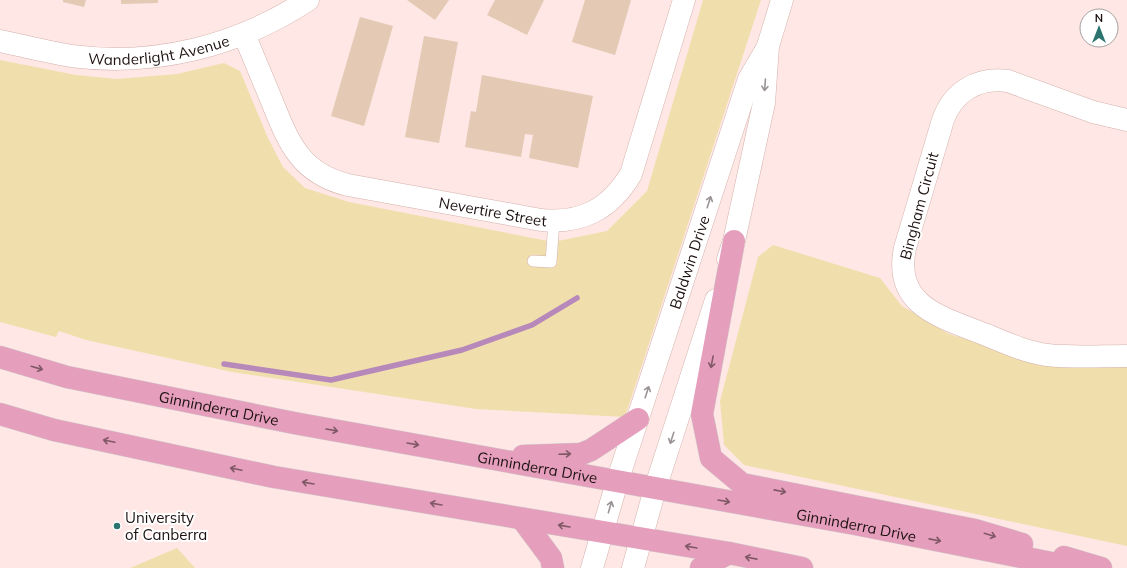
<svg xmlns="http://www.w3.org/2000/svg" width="1127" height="568" font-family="Mulish,sans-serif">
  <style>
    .green { fill: #f0dfad }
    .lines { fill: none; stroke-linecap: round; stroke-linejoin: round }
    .stream { stroke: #b789ba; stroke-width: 5.5 }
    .building { fill: #e4c9b4 }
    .service-casing { stroke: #d4b1ac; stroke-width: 12 }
    .minor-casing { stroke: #d4b1ac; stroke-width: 23 }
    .tertiary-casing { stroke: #d4b1ac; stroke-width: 23 }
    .secondary-casing { stroke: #d4b1ac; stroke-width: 23 }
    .primary-casing { stroke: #d2cfcf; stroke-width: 23 }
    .service { stroke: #fff; stroke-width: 11 }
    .minor { stroke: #fff; stroke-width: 22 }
    .tertiary { stroke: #fff; stroke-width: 22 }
    .secondary { stroke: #fff; stroke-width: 22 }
    .primary { stroke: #e59fbc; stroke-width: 22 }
    .oneway { stroke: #999493 }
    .oneway2 { stroke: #815866 }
    .poi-dot { fill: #2c746f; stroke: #fff; stroke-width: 1.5 }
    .labels { text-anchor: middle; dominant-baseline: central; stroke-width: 4; stroke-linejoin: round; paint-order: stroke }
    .street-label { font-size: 15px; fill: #1d1110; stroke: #fff }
    .poi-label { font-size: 15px; fill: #1d1110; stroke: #fff; text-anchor: start }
  </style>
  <rect width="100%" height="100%" fill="#fee7e4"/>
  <g class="green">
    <path d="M703,0h58l-136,417 -149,-8 -244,-37 -146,-32 -27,-9 -3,6 -56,-15v-262l76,15 41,4 60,-5 47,-11 16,8 28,67 15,29 22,21 44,14 204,40 54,-11 40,-40z"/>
    <path d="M773,245l107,33 22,28 47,28 99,30 79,2v180l-383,-81 -20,-20 -4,-44 38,-144z"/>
    <path d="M177,548l18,20h-65z"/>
  </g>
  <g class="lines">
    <path class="stream" d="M224,364l107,16 131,-30 70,-25 45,-27"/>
  </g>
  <g class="building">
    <path d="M63,0h23l-2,7 -21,-5z"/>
    <path d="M121,0h37v3l-37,1z"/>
    <path d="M407,0h42l-14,20z"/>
    <path d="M495,0h49l-17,35 -40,-20z"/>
    <path d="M585,0h46l-16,55 -43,-13z"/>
    <path d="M360,17l33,9 -29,100 -33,-10z"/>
    <path d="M424,36l34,6 -19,101 -34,-6z"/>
    <path d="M482,75l111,21 -15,72 -49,-10 4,-23 -8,-1 -4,23 -56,-10 6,-36 5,1z"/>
  </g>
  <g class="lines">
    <defs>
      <path id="service" d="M533,261l18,1 3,-41"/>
      <g id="minor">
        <path id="s1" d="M244,34c9,22 18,43 27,65 17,42 28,74 77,86l193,35c41,4 69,-11 90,-46l53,-174"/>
        <path d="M1127,120l-34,-8 -85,-31c-31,-4 -55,11 -65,39l-38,128c-12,58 36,69 79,86 20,8 41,18 63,21 26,3 54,1 80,1"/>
      </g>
      <g id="tertiary">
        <path id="s2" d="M0,41c24,5 47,11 71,15 84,11 167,-10 237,-56"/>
      </g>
      <g id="secondary">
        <path d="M728,259l6,-18 30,-138 4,-57 14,-46"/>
        <path id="s3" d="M592,568l25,-86 132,-403 17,-29"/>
        <path d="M633,568l22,-79 61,-189"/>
      </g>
      <g id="primary">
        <path d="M734,241l-32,173 9,44 31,26 233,46 47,14"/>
        <path id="s4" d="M0,357l67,20 227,46 561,101 222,44"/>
        <path d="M0,414l54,16 220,47 455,76 73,15"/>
        <path d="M523,456l58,-2 10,-4 47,-31"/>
        <path d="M522,519l29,39 2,10"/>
        <path d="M1064,557l37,11"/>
        <path d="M701,568l28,-15"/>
      </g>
    </defs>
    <use href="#service" class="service-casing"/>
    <use href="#minor" class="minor-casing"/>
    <use href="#tertiary" class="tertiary-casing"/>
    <use href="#secondary" class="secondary-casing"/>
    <use href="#primary" class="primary-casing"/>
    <use href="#service" class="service"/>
    <use href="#minor" class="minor"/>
    <use href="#tertiary" class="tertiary"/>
    <use href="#secondary" class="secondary"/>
    <use href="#primary" class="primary"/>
  </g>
  <defs><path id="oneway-shaft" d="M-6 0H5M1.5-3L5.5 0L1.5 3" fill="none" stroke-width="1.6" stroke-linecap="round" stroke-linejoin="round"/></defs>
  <g class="oneway">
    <use href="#oneway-shaft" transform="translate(765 85) rotate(94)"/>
    <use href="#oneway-shaft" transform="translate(709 202) rotate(-72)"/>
    <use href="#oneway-shaft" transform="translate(647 392) rotate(-72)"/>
    <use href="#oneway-shaft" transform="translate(672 438) rotate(108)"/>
    <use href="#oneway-shaft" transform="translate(610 507) rotate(-74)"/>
  </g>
  <g class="oneway2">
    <use href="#oneway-shaft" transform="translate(712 362) rotate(101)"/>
    <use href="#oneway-shaft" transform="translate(37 368) rotate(16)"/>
    <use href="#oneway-shaft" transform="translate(332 430) rotate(10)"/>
    <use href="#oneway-shaft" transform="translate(109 441) rotate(-168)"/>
    <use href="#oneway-shaft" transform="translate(413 444) rotate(10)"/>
    <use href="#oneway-shaft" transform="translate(565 454) rotate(-2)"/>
    <use href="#oneway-shaft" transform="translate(236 469) rotate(-168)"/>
    <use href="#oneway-shaft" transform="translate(308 483) rotate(-170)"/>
    <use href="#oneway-shaft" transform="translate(780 491) rotate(11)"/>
    <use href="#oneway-shaft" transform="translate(724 501) rotate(10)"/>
    <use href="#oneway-shaft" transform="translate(436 504) rotate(-170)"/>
    <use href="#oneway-shaft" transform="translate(564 526) rotate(-170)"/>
    <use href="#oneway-shaft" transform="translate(990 535) rotate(17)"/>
    <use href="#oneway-shaft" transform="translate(935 540) rotate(11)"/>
    <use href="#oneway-shaft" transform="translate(691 547) rotate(-170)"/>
    <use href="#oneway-shaft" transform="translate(751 558) rotate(-169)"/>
  </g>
  <circle class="poi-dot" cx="117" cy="526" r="4"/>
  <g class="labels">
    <g class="street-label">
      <text stroke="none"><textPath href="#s2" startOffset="161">Wanderlight Avenue</textPath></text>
      <text transform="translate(919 206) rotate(-75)">Bingham Circuit</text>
      <text stroke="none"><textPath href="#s1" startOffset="339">Nevertire Street</textPath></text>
      <text stroke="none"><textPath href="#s3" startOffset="321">Baldwin Drive</textPath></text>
      <text stroke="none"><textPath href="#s4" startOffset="225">Ginninderra Drive</textPath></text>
      <text stroke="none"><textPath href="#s4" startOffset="549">Ginninderra Drive</textPath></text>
      <text stroke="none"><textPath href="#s4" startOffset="873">Ginninderra Drive</textPath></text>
    </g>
    <g class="poi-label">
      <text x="125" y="517">University<tspan x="125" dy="17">of Canberra</tspan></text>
    </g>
  </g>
  <g transform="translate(1099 28)"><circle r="19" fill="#ffffff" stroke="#a5a09f"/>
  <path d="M0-3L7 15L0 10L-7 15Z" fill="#2c746f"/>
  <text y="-6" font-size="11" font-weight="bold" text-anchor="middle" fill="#1d1110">N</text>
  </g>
</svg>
